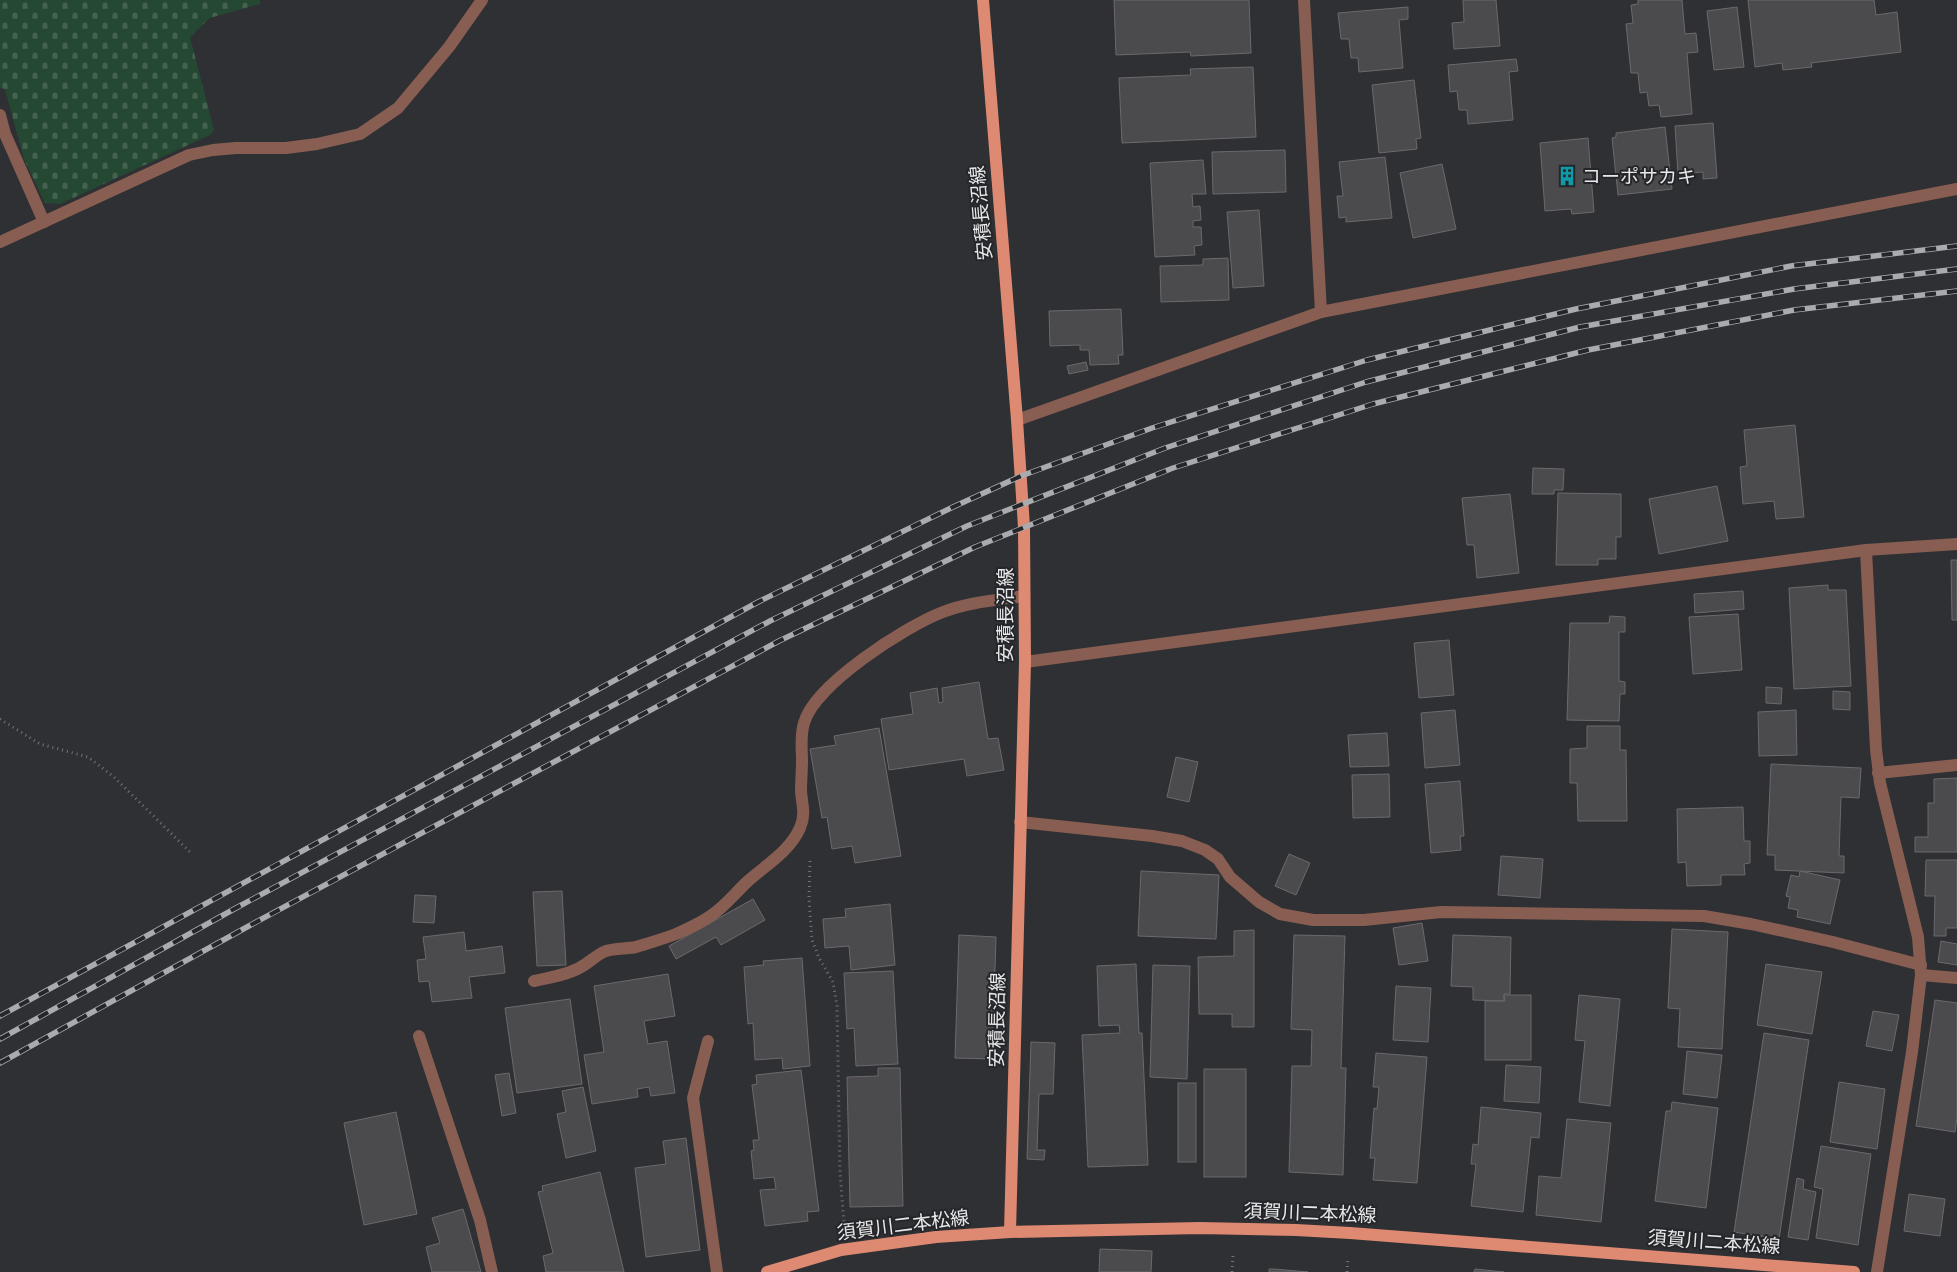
<svg xmlns="http://www.w3.org/2000/svg" width="1957" height="1272" font-family="Figtree,'Noto Sans JP',sans-serif">
  <style>
    .cemetery { fill: url(#cemetery-stones) }
    .building { fill: #4b4a4d; stroke: #6b696d }
    .lines { fill: none; stroke-linecap: round; stroke-linejoin: round }
    .path { stroke: #757578; stroke-width: 3; stroke-dasharray: 1 4; stroke-linecap: butt }
    .minor { stroke: #885e52; stroke-width: 12 }
    .major { stroke: #de8972; stroke-width: 12 }
    .rail-casing { stroke: #aaabae; stroke-width: 5.5 }
    .rail { stroke: #252629; stroke-width: 4; stroke-dasharray: 11; stroke-linecap: butt }
    .labels { text-anchor: middle; dominant-baseline: central; stroke-width: 4; stroke-linejoin: round; paint-order: stroke }
    .poi-label { font-size: 19px; fill: #e8e8eb; stroke: #252629; text-anchor: start }
    .street-label { font-size: 19px; fill: #e8e8eb; stroke: #252629 }
  </style>
  <defs>
    <pattern id="cemetery-stones" width="16" height="16" patternUnits="userSpaceOnUse" patternTransform="scale(1.25)"><rect width="16" height="16" fill="#244831"/><path d="M2 7V4a2 2 0 0 1 4 0v3zM10 15v-3a2 2 0 0 1 4 0v3z" fill="#44624f"/></pattern>
  </defs>
  <rect width="100%" height="100%" fill="#2f3033"/>
  <path class="cemetery" d="M0,0h260v4l-50,14 -20,19 24,93 -4,5 -150,69 -15,-1 -21,-44 -19,-70 -5,-1z"/>
  <g class="building">
    <path d="M1114,0h135l2,53 -60,3 -1,-4 -74,3z"/>
    <path d="M1463,0h33l4,46 -46,3 -2,-26 12,-1z"/>
    <path d="M1638,0h44l3,34 11,-1 2,19 -11,1 5,61 -31,3 -2,-12 -10,1 -2,-14 -7,1 -2,-20h-7l-5,-49 7,-1 -2,-18 7,-1z"/>
    <path d="M1748,0h126l2,15 21,-3 4,40 -90,11 1,4 -29,3 -1,-7 -27,4z"/>
    <path d="M1408,7v12l-9,1 4,48 -44,4 -1,-14h-7l-2,-19h-8l-3,-26z"/>
    <path d="M1737,7l7,60 -30,3 -7,-59z"/>
    <path d="M1516,59l2,12 -9,1 4,48 -45,4 -1,-14h-8l-2,-19 -7,1 -2,-27z"/>
    <path d="M1253,67l3,70 -134,6 -3,-65 72,-3 -1,-6z"/>
    <path d="M1414,80l7,58 -5,1 1,10 -38,4 -7,-68z"/>
    <path d="M1713,123l4,55 -14,1v-7l-25,2 -3,-48z"/>
    <path d="M1665,127l7,62 -54,6 -6,-57 4,-1v-4z"/>
    <path d="M1588,138l6,74 -22,2 -1,-5 -26,2 -5,-68z"/>
    <path d="M1285,150l1,42 -73,2 -1,-42z"/>
    <path d="M1385,157l7,61 -46,4v-5l-7,1 -2,-22h6l-4,-34z"/>
    <path d="M1203,160l3,34h-14l1,13 7,-1 1,14 -8,1v6h8l1,18 -8,1 1,9 -40,2 -5,-94z"/>
    <path d="M1442,164l14,65 -43,9 -13,-65z"/>
    <path d="M1259,210l5,76 -31,2 -6,-76z"/>
    <path d="M1228,258l1,42 -68,2 -1,-36 43,-1v-6z"/>
    <path d="M1121,309l2,46h-5l1,9 -29,1 -1,-15h-9v-5l-30,1 -1,-35z"/>
    <path d="M1086,362l2,8 -19,4 -2,-8z"/>
    <path d="M1795,425l9,92 -28,2 -2,-18 -31,3 -3,-37 7,-1 -3,-36z"/>
    <path d="M1533,468l31,1 -1,21h-9v4h-22z"/>
    <path d="M1717,486l11,55 -69,13 -10,-55z"/>
    <path d="M1558,493l63,1v43h-5v22h-18v6h-42z"/>
    <path d="M1510,494l9,79 -42,5 -3,-33h-7l-5,-47z"/>
    <path d="M1951,560h6v60h-5z"/>
    <path d="M1828,585v5h18l5,96 -57,3 -5,-101z"/>
    <path d="M1743,591l1,18 -49,4 -1,-19z"/>
    <path d="M1738,614l4,56 -49,4 -4,-57z"/>
    <path d="M1610,616l15,1v15h-6v49l6,1v12h-5l-1,27 -52,-1 3,-97h39z"/>
    <path d="M1449,640l5,55 -35,3 -5,-55z"/>
    <path d="M979,682l9,57 10,-1 6,32 -37,6 -3,-17 -75,11 -8,-51 32,-5 -3,-21 27,-5 2,15 4,-1 -1,-14z"/>
    <path d="M1766,687l16,1 -1,16 -15,-1z"/>
    <path d="M1833,691l17,1v18l-17,-1z"/>
    <path d="M1455,710l5,55 -35,3 -4,-55z"/>
    <path d="M1796,710l1,45 -38,1 -1,-44z"/>
    <path d="M1587,726h33v24h6l1,71h-49l-1,-38h-7v-34l17,-1z"/>
    <path d="M879,728l22,128 -46,7 -3,-17 -20,3 -5,-32 -5,1 -12,-69 26,-4 -2,-9z"/>
    <path d="M1387,733l2,33 -39,1 -2,-32z"/>
    <path d="M1176,757l22,5 -9,40 -22,-5z"/>
    <path d="M1771,764l90,4 -2,30 -18,-1 -2,59h5v17l-69,-3v-15h-8z"/>
    <path d="M1389,774l1,43 -37,1 -1,-43z"/>
    <path d="M1957,778v74h-42v-15h13v-34h6v-24z"/>
    <path d="M1460,781l4,55h-4l1,14 -30,3 -6,-69z"/>
    <path d="M1743,807l1,34h6v22l-6,1 1,11h-24v10l-34,1 -1,-24 -8,1 -1,-54z"/>
    <path d="M1289,854l21,9 -14,32 -21,-9z"/>
    <path d="M1501,856l42,3 -3,39 -42,-3z"/>
    <path d="M1926,860h31v68h-11v8h-12l1,-40h-10z"/>
    <path d="M1141,871l78,4 -3,64 -78,-3z"/>
    <path d="M1800,871l40,9 -10,44 -33,-7 1,-7 -10,-2 2,-11 -4,-1 5,-21 8,2z"/>
    <path d="M562,891l4,74 -29,1 -4,-74z"/>
    <path d="M415,895l21,1 -2,27 -21,-1z"/>
    <path d="M753,899l12,21 -44,25 -5,-8 -40,22 -7,-13z"/>
    <path d="M890,904l5,61 -44,5 -2,-24 -24,2 -2,-29 23,-2 -1,-8z"/>
    <path d="M1422,923l6,38 -29,4 -6,-37z"/>
    <path d="M1672,929l56,3 -6,117 -44,-2 2,-38 -12,-1z"/>
    <path d="M1254,930v97h-22v-13h-33l-1,-57 36,-1v-25z"/>
    <path d="M464,932l2,19 36,-5 3,27 -36,4 3,21 -40,4 -3,-21 -10,1 -2,-22 9,-1 -3,-22z"/>
    <path d="M959,935l37,2 -4,122 -37,-1z"/>
    <path d="M1294,935l51,1 -4,132h5l-3,107 -54,-3 3,-106h19l1,-36 -21,-1z"/>
    <path d="M1453,935l58,2 -1,57h-6v7l-31,-1v-13l-22,-1z"/>
    <path d="M1941,941l16,3v21l-19,-3z"/>
    <path d="M802,958l8,108 -27,3 -1,-11 -27,2 -2,-37 -5,1 -4,-57 20,-2 -1,-4z"/>
    <path d="M1136,964l3,69h3l6,132 -60,2 -6,-132 38,-2 -1,-8 -20,1 -2,-60z"/>
    <path d="M1766,964l56,8 -10,62 -55,-9z"/>
    <path d="M1153,965l37,1 -3,113 -37,-2z"/>
    <path d="M893,971l5,93 -42,2 -2,-38 -7,1 -3,-56z"/>
    <path d="M668,974l7,42 -31,5 4,23 19,-3 8,52 -24,3 -2,-9 -12,2 1,8 -46,7 -8,-49 20,-3 -10,-66z"/>
    <path d="M1396,986l35,2 -3,54 -35,-2z"/>
    <path d="M1504,995h27v65h-46v-59h20z"/>
    <path d="M1579,995l41,4 -10,107 -31,-4 6,-61 -10,-1z"/>
    <path d="M570,999l12,85 -65,9 -12,-85z"/>
    <path d="M1935,1000l22,3v114l-2,15 -39,-6z"/>
    <path d="M1873,1011l26,4 -7,36 -26,-5z"/>
    <path d="M1764,1033l45,7 -30,199 -45,-7z"/>
    <path d="M1031,1042l24,1 -2,51h-14l-2,56h8l-1,10 -17,-1z"/>
    <path d="M1687,1051l35,4 -5,43 -34,-4z"/>
    <path d="M1376,1053l51,4 -10,126 -44,-3 2,-22h-5l4,-50 3,1 2,-22h-6z"/>
    <path d="M1506,1065l35,2 -2,36 -35,-2z"/>
    <path d="M878,1068h22l3,138 -53,1 -3,-130 31,-1z"/>
    <rect x="1204" y="1069" width="42" height="108"/>
    <path d="M801,1070l18,141 -12,1 1,9 -43,5 -5,-36 16,-1 -2,-12 -20,2 -3,-28 3,-1 -1,-10h6l-7,-55 5,-1 -1,-9z"/>
    <path d="M509,1073l7,40 -14,3 -7,-41z"/>
    <path d="M1839,1082l46,7 -8,60 -47,-7z"/>
    <rect x="1178" y="1083" width="18" height="79"/>
    <path d="M583,1087l13,64 -30,7 -9,-44 9,-2 -4,-21z"/>
    <path d="M1672,1102l46,6 -12,100 -51,-7 11,-90h5z"/>
    <path d="M1481,1107l60,6 -2,25 -8,-1 -8,75 -52,-6 5,-42h-5l2,-20 5,1z"/>
    <path d="M396,1112l21,102 -53,11 -20,-102z"/>
    <path d="M1567,1119l44,4 -10,99 -65,-7 3,-39 22,2z"/>
    <path d="M686,1138l14,112 -54,7 -11,-89 31,-4 -3,-23z"/>
    <path d="M1821,1146l50,8 -13,91 -42,-7 7,-49 -9,-2z"/>
    <path d="M600,1172l24,100h-78l-3,-16 10,-3 -15,-61 5,-1 -1,-5z"/>
    <path d="M1797,1178l7,2 -1,9 13,3 -8,48 -20,-3z"/>
    <path d="M1909,1194l36,5 -5,37 -36,-5z"/>
    <path d="M463,1209l18,63h-49l-6,-25 14,-4 -8,-25z"/>
    <path d="M1100,1249l52,2 -1,21h-52z"/>
    <path d="M1269,1269h5l34,3h-39z"/>
    <path d="M1475,1269l29,3h-30z"/>
  </g>
  <g class="lines">
    <g class="path">
      <path d="M0,719l40,25 48,13 26,20 78,77"/>
      <path d="M810,861l-1,38 3,41 7,18 14,24 4,24 3,166 4,52"/>
      <path d="M1232,1272l1,-17"/>
      <path d="M1347,1272l1,-14"/>
    </g>
    <g class="minor">
      <path d="M1304,0l17,312"/>
      <path d="M0,115l5,19 39,88"/>
      <path d="M0,242l189,-87 24,-5 23,-2h50l31,-4 43,-10 38,-26 51,-61 33,-47"/>
      <path d="M1017,420l304,-108 636,-123"/>
      <path d="M1866,550l10,199 4,34 38,154 3,38 -9,77 -35,220"/>
      <path d="M1025,662l841,-112 91,-6"/>
      <path d="M1878,773l79,-8"/>
      <path d="M1020,822l132,14 30,5 23,9 13,9 12,18 29,25 21,12 33,6h51l77,-8 263,4 47,8 82,18 88,23"/>
      <path d="M1921,975l36,3"/>
      <path d="M534,981c15,-3 33,-6 47,-14 9,-5 15,-12 25,-16 9,-3 20,-2 30,-4 13,-4 27,-8 40,-13 11,-5 23,-10 33,-17 15,-9 26,-24 39,-36 19,-17 41,-29 52,-53 6,-14 2,-23 1,-37 0,-10 1,-20 1,-30 0,-13 -2,-25 2,-38 10,-38 102,-97 139,-111 25,-10 54,-12 81,-16"/>
      <path d="M419,1036l61,184 12,52"/>
      <path d="M708,1041l-15,57 24,174"/>
    </g>
    <g class="major">
      <path d="M983,0l34,420 7,107 1,135 -15,570"/>
      <path d="M767,1272l74,-22 95,-13 74,-5 190,-4 96,2 54,3 504,39"/>
    </g>
    <defs>
      <g id="rail">
        <path d="M0,1016l758,-414 195,-95 68,-31 131,-48 215,-68 209,-51 215,-43 166,-20"/>
        <path d="M0,1039l236,-131 534,-287 197,-95 198,-78 201,-66 214,-55 214,-38 163,-20"/>
        <path d="M0,1063l247,-136 532,-286 196,-94 198,-79 200,-64 215,-54 206,-40 163,-19"/>
      </g>
    </defs>
    <use href="#rail" class="rail-casing"/>
    <use href="#rail" class="rail"/>
  </g>
  <defs>
    <symbol id="building-bare" viewBox="-9 -9 18 18"><path d="M-4-6H4V6H1V3H-1V6H-4ZM-2.5-4.3h1.7v1.8h-1.7ZM.8-4.3h1.7v1.8H.8ZM-2.5-1h1.7V.8h-1.7ZM.8-1h1.7V.8H.8Z" fill="#0f9aa8" stroke="#252629" stroke-width="2.5" paint-order="stroke"/></symbol>
  </defs>
  <g fill-rule="evenodd">
    <use href="#building-bare" x="1553" y="162" width="28" height="28"/>
  </g>
  <g class="labels">
    <g class="poi-label">
      <text x="1582" y="176">コーポサカキ</text>
    </g>
    <g class="street-label">
      <text transform="translate(981 213) rotate(-95)">安積長沼線</text>
      <text transform="translate(1005 615) rotate(-90)">安積長沼線</text>
      <text transform="translate(997 1020) rotate(-89)">安積長沼線</text>
      <text transform="translate(1310 1213) rotate(2)">須賀川二本松線</text>
      <text transform="translate(903 1225) rotate(-7)">須賀川二本松線</text>
      <text transform="translate(1714 1242) rotate(4)">須賀川二本松線</text>
    </g>
  </g>
</svg>
